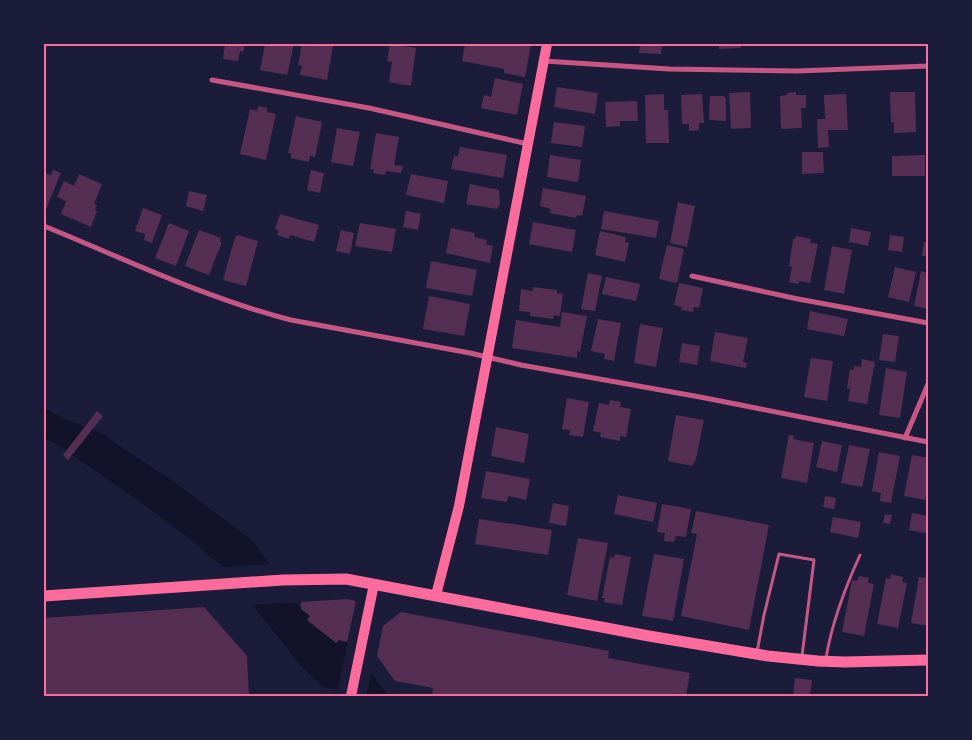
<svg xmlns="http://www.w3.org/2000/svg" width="972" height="740" font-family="'Source Sans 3',sans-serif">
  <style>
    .water { fill: #12122b }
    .pier { fill: #1b1b3a }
    .building { fill: #542f53 }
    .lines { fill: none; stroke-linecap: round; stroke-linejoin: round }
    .service { stroke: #c65784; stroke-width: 3 }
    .minor { stroke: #c65784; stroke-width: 5 }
    .secondary { stroke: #ff6b9d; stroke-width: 10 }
    .primary { stroke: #ff6b9d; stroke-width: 11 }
    .neatline { fill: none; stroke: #ff6b9d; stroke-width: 2 }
  </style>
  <rect width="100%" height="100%" fill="#1b1b3a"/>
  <path class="water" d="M44,408l18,10 41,16 19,14 51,33 80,60 48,68 9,7 -2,4 28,23 3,-3 7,2 43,54h-43l-6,-6 -17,-3 -22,-21 -81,-102c-11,-7 -19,-17 -30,-25 -44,-34 -91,-66 -138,-98l-8,-2z"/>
  <g class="pier">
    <path d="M271,564l29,38 -51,3 -29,-38z"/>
    <path d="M348,641l24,29 -6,26h-24l-5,-4z"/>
  </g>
  <g class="building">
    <path d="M225,44h20l-2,8 -3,-1 -2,10 -15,-2z"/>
    <path d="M265,44h29l-7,31 -27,-5z"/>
    <path d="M302,44h17l14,2 -6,34 -27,-5 2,-9 -4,-1z"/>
    <path d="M390,44l26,4 -5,38 -22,-4 3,-20 -5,-1z"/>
    <path d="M465,44h66l-6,33 -21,-4v-4l-42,-8z"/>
    <path d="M640,44h22l-1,10 -22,-1z"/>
    <path d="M719,44h22v3l-1,1 -21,1z"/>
    <path d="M495,78l28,6 -6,31 -36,-7 3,-13 7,2z"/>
    <path d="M557,87l41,6 -3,21 -41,-7z"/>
    <path d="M750,92l1,36 -20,1 -2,-36z"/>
    <path d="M796,92v3h10v13h-5l1,20 -21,1 -1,-33 7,-1v-2z"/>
    <path d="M890,92h25l1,40 -22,1v-11l-3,1z"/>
    <path d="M664,94v16h4l1,33h-23l-1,-48z"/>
    <path d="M702,94l2,29h-5v7l-10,1v-7h-7l-1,-29z"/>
    <path d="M846,94l2,36h-20l1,17 -11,1 -1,-29h8l-1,-24z"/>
    <path d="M710,96h14l2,3v22l-17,-1z"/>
    <path d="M637,101l1,20h-18v5l-14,1 -1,-25z"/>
    <path d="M258,106l9,2v4l9,2 -10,46 -26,-6 10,-45 7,2z"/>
    <path d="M296,116l26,6 -7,35 -5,-1 -1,6 -18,-4v-5h-3z"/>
    <path d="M554,122l31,4 -3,21 -31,-4z"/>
    <path d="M337,128l23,4 -7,34 -22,-4z"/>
    <path d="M376,133l23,4 -5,28 9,1 -2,7 -15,-2 -1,4 -12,-2 1,-4h-4z"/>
    <path d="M460,147l47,8 -4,23 -52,-9 3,-13h4z"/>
    <path d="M802,152h21l1,21 -22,1z"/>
    <path d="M550,155l31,5 -3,22 -31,-5z"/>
    <path d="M925,155v21h-33v-20z"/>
    <path d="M53,170l8,3 -17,41v-41l7,2z"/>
    <path d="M311,170l13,3 -4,20 -13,-3z"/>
    <path d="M79,174l23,10 -8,20 3,1 -2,5 2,1 -6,16 -30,-13 5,-13 -9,-4 7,-16 10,5z"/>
    <path d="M411,174l37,7 -4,22 -38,-8z"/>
    <path d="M470,184l29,6 1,14 -3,5 -31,-5z"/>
    <path d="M543,188l43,8 -4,20 -5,-1 -1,3 -26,-5 1,-4 -11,-3z"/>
    <path d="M189,191l18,4 -4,16 -17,-5z"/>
    <path d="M678,202l17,4 -8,41 -17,-4z"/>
    <path d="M143,208l19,7 -10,28 -8,-3 1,-6 -10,-3z"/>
    <path d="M406,211l15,3 -3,16 -15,-3z"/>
    <path d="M604,211l55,10 -3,17 -55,-9z"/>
    <path d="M280,214l39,11 -5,17 -24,-7 -1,4 -12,-4 2,-4 -4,-2z"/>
    <path d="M533,222l43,8 -4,22 -43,-8z"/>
    <path d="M169,223l20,8 -13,35 -21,-8z"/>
    <path d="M360,223l36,6 -4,23 -37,-6z"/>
    <path d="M451,228l24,5 -1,4 13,3 -1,4 7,2 -3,17 -44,-10z"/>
    <path d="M851,228l20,4 -3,14 -19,-4z"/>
    <path d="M199,230l22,8 -1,4h2l-13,33 -24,-9z"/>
    <path d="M341,230l13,3 -4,21 -14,-3z"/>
    <path d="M600,231l26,6 -1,5 4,1 -4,19 -30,-7z"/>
    <path d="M238,235l20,6 -12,45 -23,-6 12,-43z"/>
    <path d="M890,235l14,2 -2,15 -14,-2z"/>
    <path d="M797,236l14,3 -1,4 8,1 -8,39 -11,-2 -1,3 -9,-2 3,-15 -3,-1 4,-26z"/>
    <path d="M924,242l4,1v13h-6z"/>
    <path d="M667,245l17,4 -7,34 -18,-4z"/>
    <path d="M832,246l20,4 -8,44 -20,-4z"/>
    <path d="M431,261l46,9 -5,26 -46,-8z"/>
    <path d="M895,267l21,5 -7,30 -21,-5z"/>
    <path d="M921,271l7,2v36l-14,-3z"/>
    <path d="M588,273l14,3 -7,35 -14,-2z"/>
    <path d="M606,277l34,7 -4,17 -34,-7z"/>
    <path d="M679,283l24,5 -4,20 -5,-1 -1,5 -12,-2 1,-3 -8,-2z"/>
    <path d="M533,287l24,3v3l6,1 -3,22 -6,-1 -1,4 -23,-3v-4l-11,-1 2,-22 12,2z"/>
    <path d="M429,296l41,8 -6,32 -41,-7z"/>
    <path d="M810,311l38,8 -4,17 -37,-7z"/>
    <path d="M562,312l25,4 -7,36 -3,-1v7l-65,-10 4,-28 44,7z"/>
    <path d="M598,319l23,4 -7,38 -10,-2 1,-5 -14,-3z"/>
    <path d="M640,324l23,4 -7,39 -22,-4z"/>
    <path d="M715,332l33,6 -5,24 4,1 -1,5 -36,-7z"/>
    <path d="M883,334l16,2 -4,26 -16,-2z"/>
    <path d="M682,343l18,3 -3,19 -18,-3z"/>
    <path d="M811,358l22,3 -6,40 -23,-4z"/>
    <path d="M862,359l13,3 -8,42 -19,-3 2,-12 -3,-1 3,-19 4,1v-4l7,1z"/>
    <path d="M886,368l21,4 -7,46 -21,-3z"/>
    <path d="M567,398l22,4 -6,35 -14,-2 1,-5 -8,-1z"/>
    <path d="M610,400l11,2 -1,5 11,2 -5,28 -6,-1v5l-20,-4 1,-4 -8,-2 6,-28 10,2z"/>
    <path d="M97,411l6,5 -35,44 -5,-5z"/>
    <path d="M676,415l28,5 -8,39 -4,7 -24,-5z"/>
    <path d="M496,427l33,7 -5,29 -33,-7z"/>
    <path d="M789,435l5,1 -1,3 21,4 -7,40 -26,-5z"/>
    <path d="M822,441l20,4 -5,27 -21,-5z"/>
    <path d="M849,445l21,4 -8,38 -21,-4z"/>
    <path d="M879,452l21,4 -9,47 -11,-2 1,-8 -9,-2z"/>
    <path d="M912,455l16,3v27l-3,15 -21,-4z"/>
    <path d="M486,471l44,8 -4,21 -18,-4 -1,6 -26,-4z"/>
    <path d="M618,495l39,8 -4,19 -39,-8z"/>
    <path d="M825,496l11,2 -2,11 -11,-2z"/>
    <path d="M553,503l16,3 -3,20 -17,-3z"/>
    <path d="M662,504l29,5 -5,28 -10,-1 -2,6 -10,-1 1,-8 -8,-1z"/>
    <path d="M696,511l73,14 -20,105 -68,-14 16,-82 -6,-1z"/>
    <path d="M912,513l16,3 -2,17 -17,-3z"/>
    <path d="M885,514l7,1 -2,9 -7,-1z"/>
    <path d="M833,517l28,5 -3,16 -28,-6z"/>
    <path d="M479,519l73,11 -4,25 -73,-11z"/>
    <path d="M578,538l30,5 -11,58 -30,-6z"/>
    <path d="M615,554l16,3 -9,48 -18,-3 1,-4h-3l8,-41 4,1z"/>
    <path d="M654,554l30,5 -11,62 -31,-5z"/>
    <path d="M891,574l12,3 -1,5 5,1 -9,45 -21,-4 9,-46 4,1z"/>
    <path d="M926,574l2,1v51l-17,-3 8,-46 6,1z"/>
    <path d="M859,576l10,2 -1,5 6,1 -10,52 -22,-4 10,-52 5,1z"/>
    <path d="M347,599l9,2 -9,41 -8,-2 -3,3 -29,-23 3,-4 -9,-7v-7z"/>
    <path d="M204,607l43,49 2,40h-205v-78z"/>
    <path d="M401,612l208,39 -1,7 82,15 -4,23h-254l1,-8 -38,-7 -18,-25 6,-30z"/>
    <path d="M795,678l17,2 -2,16h-17z"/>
  </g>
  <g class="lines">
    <g class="service">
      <path d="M757,652l7,-37 15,-61 35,6 -12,96"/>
      <path d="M826,658c6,-36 19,-70 34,-103"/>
    </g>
    <g class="minor">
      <path d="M544,61l125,8 128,2 131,-5"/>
      <path d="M212,80l157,28 159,36"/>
      <path d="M44,226c81,33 161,72 247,94l179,33 51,12 179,32 228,45"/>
      <path d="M692,276l106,23 130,24"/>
      <path d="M905,438l23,-54"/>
    </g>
    <g class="secondary">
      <path d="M436,595l23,-89 11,-58 77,-404"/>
      <path d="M351,696l23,-112"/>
    </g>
    <path class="primary" d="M44,596l239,-16 63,-1 303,57 119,20 50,5 27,1 83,-2"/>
  </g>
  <rect width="972" height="740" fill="none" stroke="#1b1b3a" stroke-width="90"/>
  <rect x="45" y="45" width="882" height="650" class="neatline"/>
</svg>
